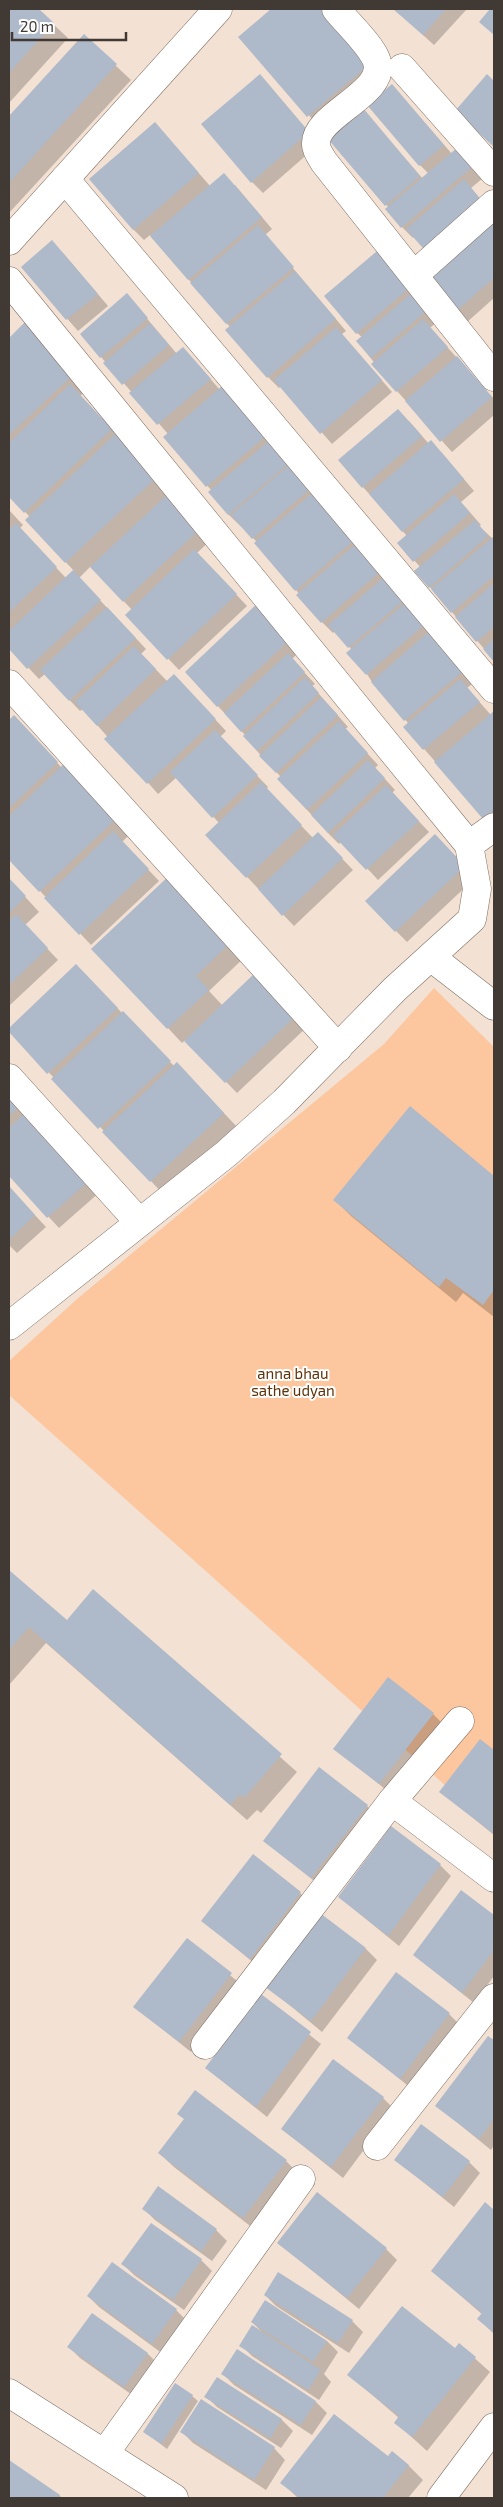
<svg xmlns="http://www.w3.org/2000/svg" width="503" height="2507" font-family="'Exo 2',sans-serif">
  <style>
    .green { fill: #fcc79f }
    .shadow { fill: #0003 }
    .building { fill: #aeb9c9 }
    .lines { fill: none; stroke-linecap: round; stroke-linejoin: round }
    .minor-casing { stroke: #807065; stroke-width: 29 }
    .minor { stroke: #fff; stroke-width: 28 }
    .labels { text-anchor: middle; dominant-baseline: central; stroke-width: 4; stroke-linejoin: round; paint-order: stroke }
    .park-label { font-size: 15px; fill: #5e3207; stroke: #fff }
  </style>
  <rect width="100%" height="100%" fill="#f3e1d4"/>
  <path class="green" d="M434,988l60,59v782l-485,-434v-34l68,-62 307,-255z"/>
  <g class="shadow">
    <path d="M9,9h28l31,29 -59,65z"/>
    <path d="M273,9h52l60,69 -63,52 -82,-93z"/>
    <path d="M394,9h73l-33,36z"/>
    <path d="M84,36l47,44 -122,133v-95z"/>
    <path d="M487,76l7,6v64l-27,-24z"/>
    <path d="M392,85l60,69 5,-4 26,28 -12,10 23,28v82l-28,25 -39,-42 16,-13 -29,-31 -1,1 -11,-11 -15,-18 2,-1 -60,-69 34,-29 60,69 6,-5 -9,-9z"/>
    <path d="M270,87l49,57 -56,49 -11,-11z"/>
    <path d="M155,123l55,63 25,-1 37,44 -7,6 81,96 -4,3 50,58 -60,52 -51,-58 -2,2 -11,-11 -38,-50 -80,-92 -6,5 -11,-11z"/>
    <path d="M383,248l57,71 -10,9 64,71v16l-42,37 -55,-61 -40,-50 5,-4 -5,-4z"/>
    <path d="M63,253l45,53 -30,25 -56,-64z"/>
    <path d="M127,295l50,59 17,6 26,30 9,-8 248,298 -10,8 24,27 3,-3v117l-89,-102 4,-3 -37,-42 -20,-32 -17,-19 -2,2 -11,-11 -65,-80 -28,-27 -19,-22 2,-2 -48,-54 4,-3 -87,-100z"/>
    <path d="M26,323l63,65 -9,8 134,141 -17,16 50,53 -68,64 -52,-55 5,-5 -41,-44 -12,12 67,71 -5,5 26,27 17,5 42,45 -6,6 48,50 -2,2 47,49 16,7 24,25 -59,56 -87,-91 12,-12 -42,-46 -19,17 -75,-85 -3,2 -35,-37 -6,5 -30,-32v-137l14,15 -4,4 47,49 8,-7 -47,-51 3,-3 -21,-22v-156z"/>
    <path d="M409,421l20,23 13,9 32,38 -13,11 20,23 -2,1 15,14v120l-64,-73 -9,-19 -22,-25 8,-7 -44,-49z"/>
    <path d="M261,602l43,45 -12,12 23,25 -3,2 36,41 -3,2 33,36 -3,3 20,22 -3,3 37,39 -51,48 -36,-39 -3,3 -11,-11 -49,-54 2,-2 -20,-21 -16,-21 -59,-63z"/>
    <path d="M14,717l48,51 71,63 -11,11 37,39 -68,64 -82,-87v-137z"/>
    <path d="M435,836l40,42 -68,64 -11,-11z"/>
    <path d="M171,875l76,80 -38,36 14,15 34,-33 51,53 -71,67 -52,-53 -3,3 -14,-15 -75,-79z"/>
    <path d="M9,879l30,33 -14,13 33,35 -49,46z"/>
    <path d="M76,966l98,100 17,12 47,50 -73,68 -156,-166z"/>
    <path d="M9,1092l92,99 -42,37 -50,-54z"/>
    <path d="M410,1108l84,69v140l-31,-24 -7,9 -105,-86 -16,-16z"/>
    <path d="M9,1187l37,40 -29,26 -8,-8z"/>
    <path d="M9,1571l58,51 27,-31 203,181 -36,41 -4,-3 -10,10 -201,-177 -37,42z"/>
    <path d="M433,1714l11,11 -53,69 -56,-46z"/>
    <path d="M480,1741l14,11v83l-53,-43z"/>
    <path d="M367,1806l11,11 -55,71 -59,-47z"/>
    <path d="M440,1865l11,11 -52,70 -60,-49z"/>
    <path d="M461,1892l33,25v59l-20,27 -60,-48z"/>
    <path d="M300,1893l11,11 -50,65 -58,-48z"/>
    <path d="M317,1912l49,37 11,11 -55,72 -59,-49z"/>
    <path d="M187,1940l55,45 -51,67 -56,-45z"/>
    <path d="M261,1996l60,48 -54,73 -61,-49z"/>
    <path d="M449,2014l11,11 -48,64 -63,-51z"/>
    <path d="M488,2037l6,5v103l-3,5 -54,-44z"/>
    <path d="M383,2098l11,11 -51,69 -61,-49z"/>
    <path d="M159,2153l127,8 14,14 -42,57 -84,-65z"/>
    <path d="M396,2160l73,2 11,11 -26,34z"/>
    <path d="M485,2204l9,8v122l-15,-15 4,-4 -51,-44z"/>
    <path d="M144,2209l72,21 11,11 -15,20 -57,-41z"/>
    <path d="M279,2243l107,6 11,11 -38,49z"/>
    <path d="M201,2260l11,11 -28,39 -50,-35 -11,-11z"/>
    <path d="M265,2295l87,26 11,11 -14,21 -73,-47z"/>
    <path d="M88,2296l88,14 11,11 -24,33 -64,-47z"/>
    <path d="M93,2315l55,39 11,11 -24,32 -55,-39 -11,-11z"/>
    <path d="M252,2322l75,19 11,11 -14,22 7,8 -12,18 -67,-44 -11,-11 20,-14z"/>
    <path d="M459,2344l31,28 -63,79 -32,-29 4,-4 -50,-43 106,-25z"/>
    <path d="M237,2351l79,51 11,11 -15,22 -78,-50 -11,-11z"/>
    <path d="M217,2379l65,41 11,11 -12,17 -64,-41 -11,-11z"/>
    <path d="M192,2396l6,5 -31,48 -22,-17z"/>
    <path d="M182,2432l92,16 11,12 -19,30 -73,-47z"/>
    <path d="M388,2458l20,7 15,15 -15,18h-110l-16,-15z"/>
    <path d="M9,2461l50,34 3,3h-53z"/>
  </g>
  <g class="building">
    <path d="M9,9h30l15,14 -45,50z"/>
    <path d="M271,9h54l46,54 -64,54 -69,-80z"/>
    <path d="M393,9h53l-23,26z"/>
    <path d="M490,9h4v26l-15,-13z"/>
    <path d="M84,34l33,30 -108,119v-67z"/>
    <path d="M260,74l49,58 -58,51 -50,-59z"/>
    <path d="M487,74l7,7v66l-39,-36z"/>
    <path d="M392,84l52,61 -25,21 -52,-61z"/>
    <path d="M363,108l57,68 -35,30 -57,-67z"/>
    <path d="M155,122l44,51 -66,57 -44,-51z"/>
    <path d="M457,148l16,18 -72,62 -16,-19z"/>
    <path d="M224,173l38,44 -74,63 -38,-44z"/>
    <path d="M464,179l23,28 -57,49 -24,-27z"/>
    <path d="M494,222v56l-40,35 -28,-33z"/>
    <path d="M258,225l36,42 -68,57 -36,-41z"/>
    <path d="M52,240l46,54 -32,26 -45,-53z"/>
    <path d="M383,246l31,38 -58,50 -32,-38z"/>
    <path d="M295,271l41,48 -69,59 -42,-48z"/>
    <path d="M415,290l15,18 -59,50 -15,-17z"/>
    <path d="M127,293l21,25 -48,40 -20,-24z"/>
    <path d="M423,319l25,28 -52,45 -25,-28z"/>
    <path d="M26,321l49,52 -66,62v-97z"/>
    <path d="M150,323l19,22 -47,40 -19,-22z"/>
    <path d="M336,327l46,53 -62,54 -46,-54z"/>
    <path d="M183,347l28,32 -54,46 -28,-32z"/>
    <path d="M457,356l35,41 -52,45 -35,-41z"/>
    <path d="M229,380l43,51 -66,56 -43,-50z"/>
    <path d="M70,384l42,45 -88,84 -15,-16v-54z"/>
    <path d="M398,409l24,27 -60,52 -24,-28z"/>
    <path d="M116,433l41,44 -92,86 -40,-43z"/>
    <path d="M277,434l19,23 -68,58 -20,-23z"/>
    <path d="M431,440l33,39 -62,53 -33,-38z"/>
    <path d="M289,465l21,24 -58,50 -21,-24z"/>
    <path d="M318,488l41,48 -64,55 -41,-48z"/>
    <path d="M171,491l33,34 -81,77 -33,-35z"/>
    <path d="M454,494l16,19 -57,49 -16,-19z"/>
    <path d="M475,520l13,16 -59,52 -15,-17z"/>
    <path d="M16,523l41,44 -48,45v-82z"/>
    <path d="M493,537l1,39 -43,37 -20,-24z"/>
    <path d="M359,541l24,28 -62,54 -25,-28z"/>
    <path d="M194,549l43,45 -70,66 -42,-45z"/>
    <path d="M73,570l28,30 -74,69 -18,-20v-18z"/>
    <path d="M390,572l20,23 -62,53 -20,-23z"/>
    <path d="M494,583v44l-18,15 -21,-25z"/>
    <path d="M411,598l19,22 -64,55 -20,-22z"/>
    <path d="M261,600l33,36 -77,71 -32,-35z"/>
    <path d="M107,607l29,31 -67,63 -29,-31z"/>
    <path d="M433,628l34,40 -63,53 -33,-39z"/>
    <path d="M494,639v23l-11,-13z"/>
    <path d="M134,646l22,23 -59,57 -22,-24z"/>
    <path d="M288,653l17,19 -64,60 -17,-19z"/>
    <path d="M174,674l42,45 -69,65 -43,-45z"/>
    <path d="M305,677l14,16 -62,58 -14,-15z"/>
    <path d="M460,679l20,23 -57,48 -20,-23z"/>
    <path d="M321,697l17,18 -62,58 -17,-17z"/>
    <path d="M494,711v110l-5,5 -55,-64z"/>
    <path d="M14,715l44,47 -49,46v-88z"/>
    <path d="M339,721l29,32 -61,57 -30,-31z"/>
    <path d="M215,730l43,45 -46,43 -42,-46z"/>
    <path d="M368,760l17,18 -57,55 -17,-18z"/>
    <path d="M67,761l52,55 -80,76 -30,-32v-44z"/>
    <path d="M261,782l41,43 -56,53 -41,-43z"/>
    <path d="M386,785l33,36 -53,49 -33,-35z"/>
    <path d="M113,831l36,38 -70,66 -35,-37z"/>
    <path d="M318,832l25,26 -61,58 -24,-27z"/>
    <path d="M435,834l30,32 -70,66 -30,-31z"/>
    <path d="M171,874l62,66 -37,36 13,14 -42,39 -76,-80z"/>
    <path d="M9,878l17,18 -17,17z"/>
    <path d="M16,914l32,34 -39,37v-64z"/>
    <path d="M76,964l42,44 -71,66 -38,-42v-4z"/>
    <path d="M257,971l41,43 -73,69 -41,-42z"/>
    <path d="M123,1011l48,50 -73,68 -47,-50z"/>
    <path d="M177,1062l47,51 -74,69 -48,-50z"/>
    <path d="M9,1092l12,13 -12,11z"/>
    <path d="M410,1106l84,70v114l-11,15 -37,-27 -7,9 -106,-87z"/>
    <path d="M28,1110l63,69 -44,39 -38,-42v-48z"/>
    <path d="M9,1186l26,29 -26,25z"/>
    <path d="M9,1570l58,50 26,-31 189,165 -38,44 -4,-4 -10,11 -201,-178 -20,23z"/>
    <path d="M388,1677l46,36 -55,71 -46,-35z"/>
    <path d="M480,1739l14,11v84l-55,-42z"/>
    <path d="M319,1767l49,38 -57,73 -48,-37z"/>
    <path d="M391,1826l50,38 -53,72 -50,-39z"/>
    <path d="M253,1854l48,38 -51,67 -49,-38z"/>
    <path d="M461,1890l33,25v35l-32,43 -49,-38z"/>
    <path d="M316,1910l50,38 -55,73 -50,-37z"/>
    <path d="M187,1938l45,35 -53,69 -46,-35z"/>
    <path d="M396,1972l54,41 -50,66 -53,-41z"/>
    <path d="M261,1994l50,38 -55,75 -51,-39z"/>
    <path d="M488,2036l6,4v79l-15,20 -44,-33z"/>
    <path d="M333,2059l51,38 -53,70 -50,-38z"/>
    <path d="M195,2090l92,70 -44,58 -85,-65 26,-34 -7,-5z"/>
    <path d="M421,2124l49,37 -27,36 -49,-37z"/>
    <path d="M158,2186l59,43 -16,22 -59,-42z"/>
    <path d="M317,2192l70,56 -40,50 -70,-55z"/>
    <path d="M485,2202l9,8v123l-17,-14 5,-6 -51,-42z"/>
    <path d="M151,2223l51,36 -29,41 -52,-36z"/>
    <path d="M112,2262l65,47 -25,35 -65,-48z"/>
    <path d="M278,2272l75,48 -15,23 -74,-48z"/>
    <path d="M265,2300l62,41 -14,21 -62,-40z"/>
    <path d="M402,2306l53,42 4,-5 17,14 -64,80 -18,-14 5,-7 -52,-41z"/>
    <path d="M92,2313l56,40 -24,34 -57,-40z"/>
    <path d="M252,2325l69,45 -13,20 -69,-44z"/>
    <path d="M237,2349l79,52 -15,24 -80,-51z"/>
    <path d="M217,2377l65,42 -12,19 -66,-41z"/>
    <path d="M175,2383l18,12 -32,49 -18,-12z"/>
    <path d="M201,2399l74,48 -21,33 -74,-48z"/>
    <path d="M334,2414l54,42 4,-5 17,14 -26,33h-83l-20,-15z"/>
    <path d="M9,2460l51,35 -3,3h-48z"/>
  </g>
  <g class="lines">
    <defs>
      <g id="minor">
        <path d="M336,9c11,14 33,34 40,50 15,34 -63,55 -60,86 0,5 5,12 8,17l170,215"/>
        <path d="M402,68l92,104"/>
        <path d="M65,179l429,510"/>
        <path d="M9,241l209,-232"/>
        <path d="M414,275l80,-71"/>
        <path d="M9,281l460,564 8,44 -5,30 -77,70 -111,113 -58,52 -217,172"/>
        <path d="M9,684l329,364"/>
        <path d="M469,845l25,-18"/>
        <path d="M432,958l62,48"/>
        <path d="M9,1078l130,144"/>
        <path d="M392,1801l102,77"/>
        <path d="M205,2045l187,-244 68,-80"/>
        <path d="M377,2146l117,-148"/>
        <path d="M9,2393l165,105"/>
        <path d="M105,2453l196,-274"/>
        <path d="M441,2498l53,-71"/>
      </g>
    </defs>
    <use href="#minor" class="minor-casing"/>
    <use href="#minor" class="minor"/>
  </g>
  <g class="labels">
    <g class="park-label">
      <text x="293" y="1373">anna bhau<tspan x="293" dy="17">sathe udyan</tspan></text>
    </g>
  </g>
  <rect width="503" height="2507" fill="none" stroke="#403934" stroke-width="20"/>
  <path d="M12 32v8h114v-8" fill="none" stroke="#403934" stroke-width="2.5"/>
  <text x="20" y="32" font-size="15" fill="#403934" stroke="#ffffff" stroke-width="4" paint-order="stroke">20 m</text>
</svg>
